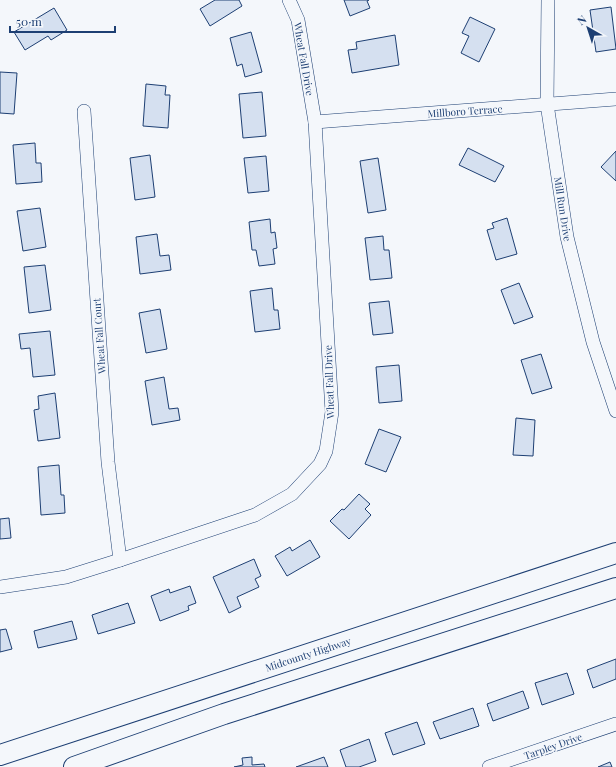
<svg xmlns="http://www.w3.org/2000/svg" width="616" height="767" font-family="'Playfair Display',serif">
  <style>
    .building { fill: #d5e0f0; stroke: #1d3f73 }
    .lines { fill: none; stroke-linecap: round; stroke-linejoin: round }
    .street-casing { stroke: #1d3f73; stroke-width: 14 }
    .primary-casing { stroke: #1d3f73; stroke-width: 22 }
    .street { stroke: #f4f7fb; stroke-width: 13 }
    .primary { stroke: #f4f7fb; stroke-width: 20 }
    .labels { text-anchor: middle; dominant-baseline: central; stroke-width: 3; stroke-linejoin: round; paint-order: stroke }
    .street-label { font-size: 10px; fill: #1d3f73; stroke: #f4f7fb }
  </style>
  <rect width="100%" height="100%" fill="#f4f7fb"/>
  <g class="building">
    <path d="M215,0h24l3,6 -32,20 -10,-17z"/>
    <path d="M344,0h25l-2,1 3,7 -20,8z"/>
    <path d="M611,7l5,42 -20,3 -6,-42z"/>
    <path d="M54,8l13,22 -16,10 -3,-4 -23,14 -11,-18z"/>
    <path d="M470,17l25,12 -16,33 -18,-9 8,-17 -7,-3z"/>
    <path d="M251,32l11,40 -17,5 -3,-13 -5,2 -7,-28z"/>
    <path d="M395,35l4,30 -47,8 -4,-23 9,-1 -1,-7z"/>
    <path d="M0,72l17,1 -3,41 -14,-1z"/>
    <path d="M146,84l20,2 -1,9h5l-2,33 -25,-2z"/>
    <path d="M262,92l4,44 -23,2 -4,-44z"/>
    <path d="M35,143l1,20h5l1,19 -26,2 -3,-39z"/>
    <path d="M468,148l36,18 -9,16 -36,-17z"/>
    <path d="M616,151v30l-15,-14z"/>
    <path d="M150,155l5,42 -20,3 -5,-42z"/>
    <path d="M266,156l3,35 -21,2 -4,-35z"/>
    <path d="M378,158l8,52 -18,3 -8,-52z"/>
    <path d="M40,208l6,39 -23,4 -6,-40z"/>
    <path d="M507,218l10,36 -21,6 -9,-30 7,-2 -2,-5z"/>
    <path d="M270,219l1,14 4,-1 2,16 -4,1 2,15 -16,2 -3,-16h-4l-3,-28z"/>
    <path d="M157,234l3,22 9,-1 2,15 -31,4 -4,-37z"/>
    <path d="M383,236l1,14h5l3,28 -22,2 -5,-42z"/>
    <path d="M45,265l6,45 -22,3 -5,-46z"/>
    <path d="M519,283l14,34 -19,7 -13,-34z"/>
    <path d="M272,288l2,22h4l2,19 -25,3 -5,-41z"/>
    <path d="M389,301l4,32 -20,2 -4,-32z"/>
    <path d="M160,309l7,40 -21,4 -7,-40z"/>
    <path d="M50,331l5,44 -22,2 -3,-29 -9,1 -2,-15z"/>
    <path d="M541,354l11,34 -20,6 -11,-34z"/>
    <path d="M399,365l3,36 -23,2 -3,-36z"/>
    <path d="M164,377l5,32 9,-1 2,12 -28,5 -7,-44z"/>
    <path d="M55,393l5,45 -22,3 -4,-31 5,-1 -1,-13z"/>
    <path d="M516,418l19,2 -2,36 -20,-1z"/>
    <path d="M379,429l22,8 -15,35 -21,-8z"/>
    <path d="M59,465l2,30h3l1,18 -24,2 -3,-48z"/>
    <path d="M359,494l11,10 -5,5 6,6 -22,24 -19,-18 12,-12 2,1z"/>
    <path d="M9,518l2,20 -11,1v-20z"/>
    <path d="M310,540l10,17 -33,19 -12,-20 15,-9 2,4z"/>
    <path d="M254,559l7,17 -6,3 4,8 -22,10 4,10 -12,6 -16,-36z"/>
    <path d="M190,586l6,17 -8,3 1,4 -29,11 -9,-25 18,-7 1,4z"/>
    <path d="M128,603l7,20 -37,11 -6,-19z"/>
    <path d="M72,621l5,18 -39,9 -4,-17z"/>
    <path d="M6,629l6,20 -12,3v-22z"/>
    <path d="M616,659v20l-23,9 -6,-18z"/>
    <path d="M567,673l7,21 -32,11 -7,-22z"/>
    <path d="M523,691l6,17 -36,13 -6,-17z"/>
    <path d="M473,708l6,18 -39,13 -7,-17z"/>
    <path d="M417,722l8,22 -32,11 -8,-22z"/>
    <path d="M369,739l7,22 -17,6h-13l-6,-17z"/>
    <path d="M252,757v8l12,-1 1,3h-31l9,-2 -1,-7z"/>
    <path d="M324,757l4,10h-32z"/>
    <path d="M610,762l2,5h-14z"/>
  </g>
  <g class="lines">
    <defs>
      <g id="street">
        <path d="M548,0l-1,104 20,133 26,105 23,69"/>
        <path d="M84,111l24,351 12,98"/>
        <path d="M315,122l301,-23"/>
        <path d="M0,587l66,-10 54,-17 135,-45 37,-21 28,-30 6,-13 6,-39 -17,-290 -17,-102 -9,-20"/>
        <path d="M489,767l127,-43"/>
      </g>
      <g id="primary">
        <path d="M0,755l616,-202"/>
        <path d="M74,767l150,-53 392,-126"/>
      </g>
    </defs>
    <use href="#street" class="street-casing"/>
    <use href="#primary" class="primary-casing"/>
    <use href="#street" class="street"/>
    <use href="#primary" class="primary"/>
  </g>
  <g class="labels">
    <g class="street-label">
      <text transform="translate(304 59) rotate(80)">Wheat Fall Drive</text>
      <text transform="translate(465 111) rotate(-4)">Millboro Terrace</text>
      <text transform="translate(563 209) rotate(81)">Mill Run Drive</text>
      <text transform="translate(99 336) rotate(-94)">Wheat Fall Court</text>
      <text transform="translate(329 382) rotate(-92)">Wheat Fall Drive</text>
      <text transform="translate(308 654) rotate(-18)">Midcounty Highway</text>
      <text transform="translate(553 746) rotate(-19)">Tarpley Drive</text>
    </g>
  </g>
  <g transform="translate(588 28) rotate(321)" stroke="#f4f7fb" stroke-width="3" paint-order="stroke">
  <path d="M0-3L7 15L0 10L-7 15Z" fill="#1d3f73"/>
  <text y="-6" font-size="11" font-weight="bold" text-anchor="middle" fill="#1d3f73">N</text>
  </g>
  <path d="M10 26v6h105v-6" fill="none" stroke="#1d3f73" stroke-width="2"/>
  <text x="16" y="26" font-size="12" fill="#1d3f73" stroke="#f4f7fb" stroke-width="3" paint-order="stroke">50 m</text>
</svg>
